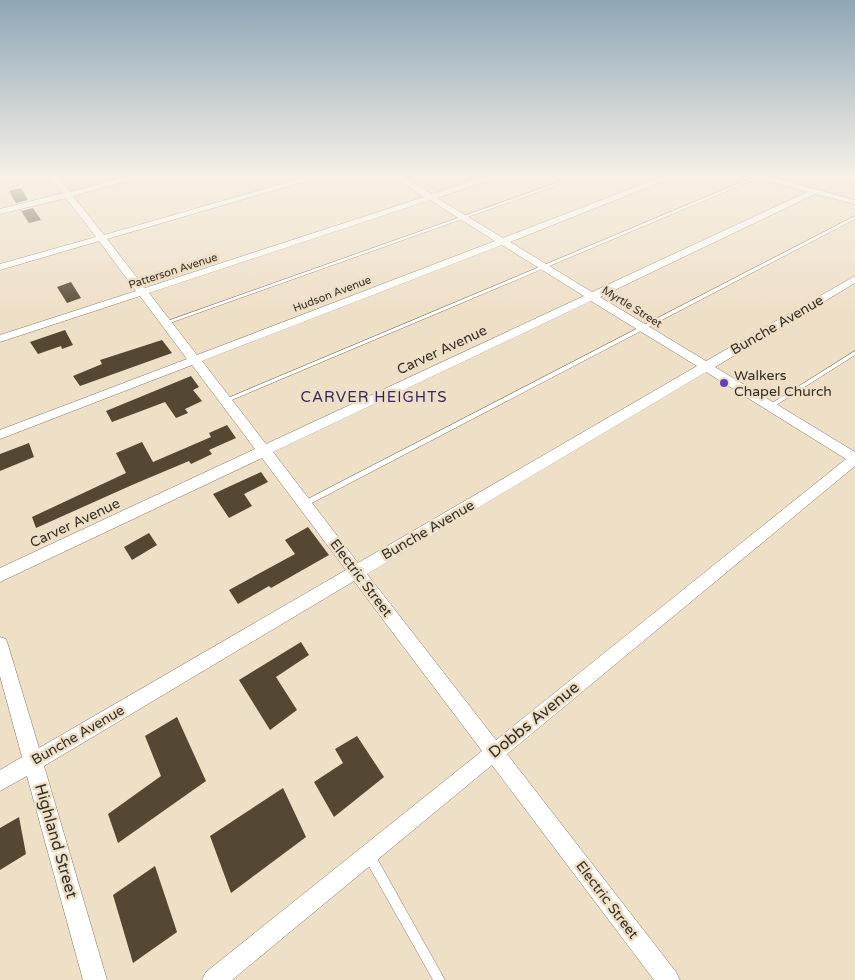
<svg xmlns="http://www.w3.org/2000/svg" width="855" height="980" font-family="'Varela Round',sans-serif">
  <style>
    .building { fill: #544833 }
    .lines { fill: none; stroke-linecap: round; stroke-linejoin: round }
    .lane-casing { stroke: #867963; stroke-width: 1 }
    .street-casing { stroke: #867963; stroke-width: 1 }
    .lane { fill: #fff; fill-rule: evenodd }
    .street { fill: #fff; fill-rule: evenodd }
    .poi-dot { fill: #6140b8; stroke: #eedfc7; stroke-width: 2 }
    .labels { text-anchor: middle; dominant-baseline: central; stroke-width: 5; stroke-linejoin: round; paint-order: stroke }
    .far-street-label { font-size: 11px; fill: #332e24; stroke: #eedfc7 }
    .street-label { font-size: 14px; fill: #332e24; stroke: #eedfc7 }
    .poi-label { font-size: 14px; fill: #332e24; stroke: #eedfc7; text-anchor: start }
    .neighbourhood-label { font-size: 15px; letter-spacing: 1px; fill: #342560; stroke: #eedfc7 }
    .near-street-label { font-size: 16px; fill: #332e24; stroke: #eedfc7 }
  </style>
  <rect width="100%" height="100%" fill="#eedfc7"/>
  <g class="building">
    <path d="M21,188l7,12 -12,3 -7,-12z"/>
    <path d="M33,208l8,12 -12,3 -8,-12z"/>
    <path d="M71,282l10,16 -14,5 -10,-16z"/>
    <path d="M65,330l8,15 -11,4 -1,-3 -23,8 -8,-12z"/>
    <path d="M162,340l10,13 -92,33 -7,-10 29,-12 -2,-4z"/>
    <path d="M191,376l8,11 -6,3 9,11 -17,8 3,4 -12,5 -11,-16 -53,20 -6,-11z"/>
    <path d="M227,425l9,13 -27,12 3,4 -21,10 -2,-3 -57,24 -96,43 -4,-11 94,-44 -10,-20 26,-11 11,20 58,-25 -2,-4z"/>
    <path d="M29,443l5,14 -34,14v-17z"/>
    <path d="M261,472l7,10 -24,12 8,12 -23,12 -16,-24z"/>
    <path d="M308,527l21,28 -58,33 -2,-2 -31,18 -9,-14 66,-36 -10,-14z"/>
    <path d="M149,533l8,12 -25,15 -8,-13z"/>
    <path d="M301,642l8,13 -33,22 21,33 -27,20 -31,-50z"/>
    <path d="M177,717l29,64 -88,62 -10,-29 53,-38 -16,-40z"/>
    <path d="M357,736l27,41 -50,40 -20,-35 29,-19 -8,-14z"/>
    <path d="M283,788l23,49 -75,56 -21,-57z"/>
    <path d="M19,817l7,37 -26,16v-42z"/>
    <path d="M155,866l22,66 -44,31 -20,-68z"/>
  </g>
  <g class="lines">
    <defs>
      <g id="lane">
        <path d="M576,176h7l-416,148 -2,1 -3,-2z"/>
        <path d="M756,176l4,1 -533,225 -2,1 -3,-2 1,-1z"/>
        <path d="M855,216v3l-549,287h-4l-2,-2 2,-2z"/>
        <path d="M855,351v4l-82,52h-4l-1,-1 1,-1z"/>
        <path d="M370,852l4,1 71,127h-12l-67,-119 -1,-4 1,-4z"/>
      </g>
      <path id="street" d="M50,176h8l12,16 60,-16h15l-72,20 31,39 205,-59h14l-216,63 38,49 279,-91 -32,-21h10l30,18 55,-18h13l-63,22 66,40 161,-62h12l-166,66 82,50 215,-100 -54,-16h14l88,24v4l-40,-10 -215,103 106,64 149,-85v7l-140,84 140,85v14l-348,288 169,218 4,8h-26l-162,-215 -260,215h-30l4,-8 276,-221 -128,-170 -310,185 63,214h-24l-56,-204 -27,15v-21l22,-13 -22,-81v-39l6,2 2,6 31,103 307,-178 -84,-112 -262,124v-14l255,-119 -63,-84 -192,74v-9l187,-71 -47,-63 -140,46v-7l136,-44 -37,-50 -99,29v-6l96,-27 -30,-39 -66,16v-5l63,-16zM430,200l65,41 -298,114 -48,-62zM502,245l82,51 -318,148 -64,-83zM591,301l106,65 -339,197 -85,-111zM706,372l140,87 -350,281 -129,-166z"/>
    </defs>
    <use href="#lane" class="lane-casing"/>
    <use href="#street" class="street-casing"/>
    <use href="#lane" class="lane"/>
    <use href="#street" class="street"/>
  </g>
  <linearGradient id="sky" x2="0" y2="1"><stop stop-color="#8ea6b6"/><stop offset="0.56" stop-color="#f7f1e6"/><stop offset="1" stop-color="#f7f1e6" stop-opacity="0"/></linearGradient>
  <rect width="855" height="314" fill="url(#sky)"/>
  <circle class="poi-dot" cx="724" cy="383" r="5"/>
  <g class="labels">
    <g class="far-street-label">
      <text transform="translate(173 271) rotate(-18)">Patterson Avenue</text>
      <text transform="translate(332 294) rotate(-21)">Hudson Avenue</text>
      <text transform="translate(632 307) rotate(32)">Myrtle Street</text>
    </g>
    <g class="street-label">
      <text transform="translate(777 325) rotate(-30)">Bunche Avenue</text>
      <text transform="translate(442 350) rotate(-25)">Carver Avenue</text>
      <text transform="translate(75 523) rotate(-25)">Carver Avenue</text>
      <text transform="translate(428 530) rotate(-30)">Bunche Avenue</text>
      <text transform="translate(361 578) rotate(53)">Electric Street</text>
      <text transform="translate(78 735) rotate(-30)">Bunche Avenue</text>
      <text transform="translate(607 900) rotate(53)">Electric Street</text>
    </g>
    <g class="poi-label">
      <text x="734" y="375">Walkers<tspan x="734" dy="16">Chapel Church</tspan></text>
    </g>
    <g class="neighbourhood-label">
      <text x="374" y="397">CARVER HEIGHTS</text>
    </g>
    <g class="near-street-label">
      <text transform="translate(534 720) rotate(-39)">Dobbs Avenue</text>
      <text transform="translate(56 841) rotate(74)">Highland Street</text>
    </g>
  </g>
</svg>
